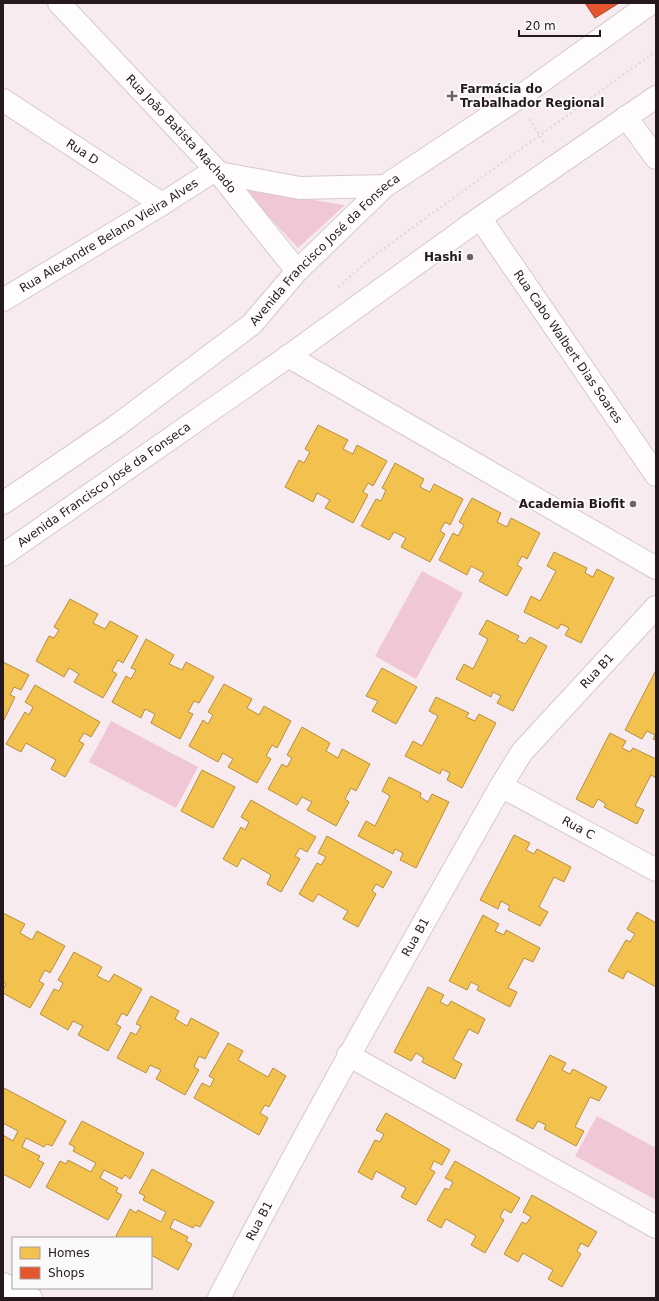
<svg xmlns="http://www.w3.org/2000/svg" width="659" height="1301" font-family="'DejaVu Sans',sans-serif">
  <style>
    .green { fill: #f0c7d6 }
    .homes { fill: #f2c14e; stroke: #b58f40 }
    .shops { fill: #e4572e; stroke: #ab4429 }
    .lines { fill: none; stroke-linecap: round; stroke-linejoin: round }
    .minor-casing { stroke: #d5c9cd; stroke-width: 24 }
    .tertiary-casing { stroke: #d5c9cd; stroke-width: 24 }
    .secondary-casing { stroke: #d5c9cd; stroke-width: 24 }
    .path { stroke: #dfdbdc; stroke-width: 2.5; stroke-dasharray: 2 3; stroke-linecap: butt }
    .minor { stroke: #fefcfd; stroke-width: 22 }
    .tertiary { stroke: #fefcfd; stroke-width: 22 }
    .secondary { stroke: #fefcfd; stroke-width: 22 }
    .poi-dot { fill: #6f6267; stroke: #fafafa; stroke-width: 1.5 }
    .labels { text-anchor: middle; dominant-baseline: central; stroke-width: 4; stroke-linejoin: round; paint-order: stroke }
    .poi-label { font-size: 12px; font-weight: bold; fill: #26191e; stroke: #fafafa; text-anchor: end }
    .street-label { font-size: 12px; fill: #26191e; stroke: #fafafa }
  </style>
  <rect width="100%" height="100%" fill="#f7ebef"/>
  <g class="green">
    <path d="M243,189l102,16 -47,43z"/>
    <path d="M422,571l41,22 -47,86 -41,-23z"/>
    <path d="M111,721l87,46 -22,41 -87,-46z"/>
    <path d="M597,1116l59,32v52l-81,-44z"/>
  </g>
  <g class="homes">
    <path d="M318,425l30,15 -5,9 10,5 4,-9 30,16 -14,25 -5,-3 -5,9 5,3 -15,28 -28,-15 5,-8 -13,-7 -4,9 -28,-15 14,-27 5,3 6,-11 -5,-3z"/>
    <path d="M395,463l29,16 -4,8 10,5 4,-8 29,15 -13,26 -5,-3 -5,9 5,3 -15,28 -29,-15 5,-9 -12,-6 -5,8 -28,-14 15,-27 5,2 5,-11 -4,-2z"/>
    <path d="M472,498l29,15 -4,9 10,5 4,-9 29,15 -13,26 -5,-3 -5,9 5,3 -15,28 -28,-15 5,-8 -13,-7 -4,9 -28,-15 14,-27 5,3 6,-11 -5,-3z"/>
    <path d="M554,552l33,16 -2,5 8,4 4,-8 17,9 -33,65 -16,-8 4,-7 -8,-4 -3,5 -34,-17 7,-16 9,5 16,-30 -9,-5z"/>
    <path d="M70,599l28,15 -5,9 12,6 5,-8 28,15 -15,27 -5,-3 -6,11 5,3 -14,24 -29,-16 5,-8 -10,-6 -5,9 -28,-16 13,-25 5,2 5,-8 -5,-3z"/>
    <path d="M487,620l32,16 -2,4 8,4 5,-7 17,9 -34,65 -16,-8 4,-7 -8,-4 -2,5 -35,-18 8,-15 9,5 15,-30 -9,-5z"/>
    <path d="M146,639l28,16 -5,9 13,6 4,-8 28,15 -15,26 -5,-2 -6,11 5,2 -13,25 -29,-16 4,-9 -10,-5 -4,9 -29,-16 14,-26 5,3 5,-9 -5,-2z"/>
    <path d="M3,662l26,13 -8,15 -7,-3 -4,8 5,2 -12,25z"/>
    <path d="M382,668l35,19 -21,37 -24,-13 6,-10 -12,-5z"/>
    <path d="M656,670v70l-3,-1 2,-4 -8,-4 -5,8 -17,-9z"/>
    <path d="M224,684l28,15 -5,9 12,7 5,-9 27,15 -14,27 -5,-3 -6,11 5,3 -14,24 -29,-16 5,-8 -10,-6 -5,9 -29,-16 14,-26 5,4 5,-9 -5,-3z"/>
    <path d="M35,685l65,37 -9,15 -7,-4 -5,8 5,3 -19,33 -14,-8 5,-9 -30,-17 -5,9 -15,-8 19,-32 4,3 4,-8 -8,-5z"/>
    <path d="M436,697l33,16 -3,4 9,4 4,-7 17,9 -34,65 -15,-8 3,-7 -8,-4 -2,5 -35,-18 8,-15 9,5 16,-30 -9,-5z"/>
    <path d="M302,727l28,16 -4,8 12,7 4,-9 28,15 -14,27 -5,-3 -6,11 4,3 -13,24 -29,-16 5,-8 -10,-5 -5,8 -29,-16 14,-25 5,3 5,-9 -5,-3z"/>
    <path d="M610,733l16,8 -4,7 8,4 3,-4 23,11v19l-5,-3 -16,31 9,4 -7,14 -33,-17 2,-3 -8,-5 -5,9 -17,-9z"/>
    <path d="M202,770l33,17 -22,41 -32,-17z"/>
    <path d="M389,777l32,16 -1,4 8,5 4,-8 17,8 -33,66 -16,-8 3,-7 -8,-4 -2,5 -35,-18 8,-15 9,5 15,-30 -8,-5z"/>
    <path d="M251,800l65,37 -9,15 -7,-4 -5,8 5,3 -19,33 -14,-8 4,-9 -29,-17 -5,9 -14,-8 18,-32 4,3 4,-8 -8,-5z"/>
    <path d="M514,835l16,8 -4,7 8,4 3,-5 34,18 -7,15 -10,-5 -15,30 9,5 -8,14 -32,-16 2,-4 -9,-5 -3,8 -18,-9z"/>
    <path d="M327,836l65,36 -9,16 -7,-4 -4,7 4,3 -18,33 -15,-8 5,-8 -30,-17 -5,8 -14,-8 18,-31 4,2 5,-8 -8,-4z"/>
    <path d="M637,912l19,11v64l-29,-16 -4,8 -15,-8 18,-31 4,2 5,-8 -8,-5z"/>
    <path d="M3,913l22,11 -5,9 12,7 5,-9 28,15 -15,27 -5,-3 -6,11 5,3 -14,24 -27,-15v-4l3,-5 -3,-2z"/>
    <path d="M483,915l16,9 -4,7 9,4 2,-5 34,18 -7,14 -9,-4 -16,30 9,4 -7,15 -33,-17 2,-4 -8,-4 -4,8 -18,-9z"/>
    <path d="M74,952l28,15 -5,9 12,6 5,-8 28,15 -15,27 -5,-3 -6,11 5,3 -13,24 -30,-16 5,-9 -10,-5 -5,9 -28,-16 14,-25 5,2 4,-8 -5,-3z"/>
    <path d="M428,987l16,8 -4,7 8,4 3,-5 34,18 -7,15 -9,-5 -16,30 9,5 -7,15 -33,-17 2,-4 -8,-5 -5,8 -17,-9z"/>
    <path d="M151,996l28,15 -4,8 12,7 4,-8 28,15 -14,26 -6,-3 -5,11 5,3 -14,25 -29,-16 5,-9 -11,-5 -4,8 -29,-15 14,-26 5,3 5,-9 -5,-2z"/>
    <path d="M228,1043l15,8 -5,9 30,17 5,-9 13,8 -17,31 -4,-2 -5,8 8,5 -9,17 -65,-37 8,-15 8,4 4,-8 -5,-3z"/>
    <path d="M550,1055l16,8 -4,7 8,4 3,-5 34,18 -8,14 -9,-4 -15,30 9,4 -8,15 -32,-17 2,-4 -8,-4 -5,8 -17,-9z"/>
    <path d="M4,1088l62,33 -14,25 -5,-2 -3,3 -18,-9 -4,9 18,9 -2,4 6,3 -14,25 -27,-14v-39l10,6 5,-10 -15,-8v-33z"/>
    <path d="M386,1113l64,37 -8,15 -8,-4 -4,8 5,3 -19,33 -15,-8 5,-9 -30,-17 -4,9 -14,-8 17,-32 5,2 4,-8 -8,-4z"/>
    <path d="M82,1121l62,32 -14,26 -5,-4 -3,4 -18,-9 -4,8 18,10 -2,4 6,3 -14,25 -62,-33 14,-26 6,3 2,-4 23,12 5,-9 -23,-12 2,-4 -6,-3z"/>
    <path d="M455,1161l65,37 -9,15 -7,-4 -4,8 4,3 -19,33 -14,-8 5,-9 -30,-17 -5,9 -14,-8 18,-32 4,2 4,-8 -8,-4z"/>
    <path d="M152,1169l62,33 -14,25 -5,-2 -2,3 -19,-9 -4,9 18,9 -2,4 6,3 -14,26 -27,-15v-17h-32l-3,-2 14,-27 6,4 2,-3 23,12 5,-10 -23,-12 2,-4 -6,-3z"/>
    <path d="M532,1195l65,37 -9,15 -7,-4 -4,8 4,3 -19,33 -14,-8 5,-9 -30,-17 -5,9 -14,-8 18,-32 4,2 5,-7 -8,-5z"/>
  </g>
  <path class="shops" d="M585,3h34l-24,15z"/>
  <g class="lines">
    <defs>
      <g id="minor">
        <path id="s1" d="M3,100l159,104"/>
        <path d="M626,117l30,41"/>
        <path id="s2" d="M480,218l176,257"/>
        <path id="s3" d="M3,300l159,-96 53,-34"/>
        <path d="M288,356l368,212"/>
        <path id="s4" d="M501,786l155,84"/>
        <path d="M348,1055l308,172"/>
        <path d="M3,1284l28,14"/>
        <path id="s5" d="M219,1298c89,-173 186,-342 282,-512l21,-34 134,-145"/>
      </g>
      <g id="tertiary">
        <path id="s6" d="M59,3l160,170 78,98"/>
        <path d="M219,173l81,15 85,-2"/>
      </g>
      <g id="secondary">
        <path id="s7" d="M3,503l112,-76 137,-103 45,-53 88,-85 133,-88 133,-95"/>
        <path id="s8" d="M3,555l276,-192 201,-145 176,-121"/>
      </g>
    </defs>
    <use href="#minor" class="minor-casing"/>
    <use href="#tertiary" class="tertiary-casing"/>
    <use href="#secondary" class="secondary-casing"/>
    <g class="path">
      <path d="M530,119l15,25"/>
      <path d="M338,287l37,-32 281,-204"/>
    </g>
    <use href="#minor" class="minor"/>
    <use href="#tertiary" class="tertiary"/>
    <use href="#secondary" class="secondary"/>
  </g>
  <g class="poi-dot">
    <path d="M450 90h4v4h4v4h-4v4h-4v-4h-4v-4h4z"/>
    <circle cx="470" cy="257" r="4"/>
    <circle cx="633" cy="504" r="4"/>
  </g>
  <g class="labels">
    <g class="poi-label">
      <text x="460" y="89" text-anchor="start">Farmácia do<tspan x="460" dy="14">Trabalhador Regional</tspan></text>
      <text x="462" y="257">Hashi</text>
      <text x="625" y="504">Academia Biofit</text>
    </g>
    <g class="street-label">
      <text stroke="none"><textPath href="#s6" startOffset="179">Rua João Batista Machado</textPath></text>
      <text stroke="none"><textPath href="#s1" startOffset="95">Rua D</textPath></text>
      <text stroke="none"><textPath href="#s3" startOffset="124">Rua Alexandre Belano Vieira Alves</textPath></text>
      <text stroke="none"><textPath href="#s7" startOffset="411">Avenida Francisco José da Fonseca</textPath></text>
      <text stroke="none"><textPath href="#s2" startOffset="156">Rua Cabo Walbert Dias Soares</textPath></text>
      <text stroke="none"><textPath href="#s8" startOffset="123">Avenida Francisco José da Fonseca</textPath></text>
      <text stroke="none"><textPath href="#s5" startOffset="735">Rua B1</textPath></text>
      <text stroke="none"><textPath href="#s4" startOffset="88">Rua C</textPath></text>
      <text stroke="none"><textPath href="#s5" startOffset="411">Rua B1</textPath></text>
      <text stroke="none"><textPath href="#s5" startOffset="87">Rua B1</textPath></text>
    </g>
  </g>
  <rect width="659" height="1301" fill="none" stroke="#26191e" stroke-width="8"/>
  <rect x="12" y="1237" width="140" height="52" fill="#fafafa" stroke="#a5a0a2"/>
  <rect x="20" y="1247" width="20" height="12" fill="#f2c14e" stroke="#a5a0a2"/>
  <text x="48" y="1257" font-size="12" fill="#26191e">Homes</text>
  <rect x="20" y="1267" width="20" height="12" fill="#e4572e" stroke="#a5a0a2"/>
  <text x="48" y="1277" font-size="12" fill="#26191e">Shops</text>
  <path d="M519 30v6h81v-6" fill="none" stroke="#26191e" stroke-width="2"/>
  <text x="525" y="30" font-size="12" fill="#26191e" stroke="#fafafa" stroke-width="3" paint-order="stroke">20 m</text>
</svg>
